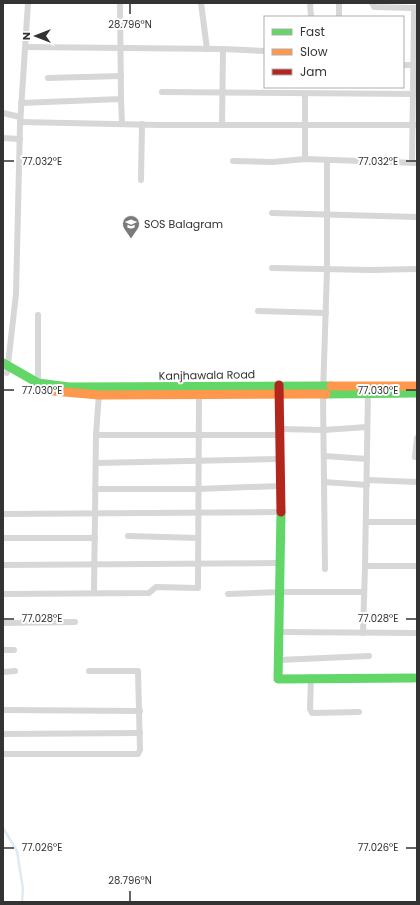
<svg xmlns="http://www.w3.org/2000/svg" width="420" height="905" font-family="Poppins,sans-serif">
  <style>
    .lines { fill: none; stroke-linecap: round; stroke-linejoin: round }
    .stream { stroke: #ddebf3; stroke-width: 2.5 }
    .street { stroke: #d7d7d7; stroke-width: 6 }
    .fast { stroke: #63d668; stroke-width: 9 }
    .slow { stroke: #ff974d; stroke-width: 9 }
    .jam { stroke: #b3261e; stroke-width: 9 }
    .ticks { fill: none; stroke: #333; stroke-width: 1.5 }
    .labels { text-anchor: middle; dominant-baseline: central; stroke-width: 4; stroke-linejoin: round; paint-order: stroke }
    .poi-label { font-size: 11px; fill: #333; stroke: #fff; text-anchor: start }
    .street-label { font-size: 11px; fill: #333; stroke: #fff }
    .ticks-label { font-size: 10px; text-anchor: middle; fill: #333; stroke: #fff; stroke-width: 4; stroke-linejoin: round; paint-order: stroke }
  </style>
  <rect width="100%" height="100%" fill="#fff"/>
  <g class="lines">
    <path class="stream" d="M3,828l14,23 6,38 -1,13"/>
    <g class="street">
      <path d="M201,3l6,46"/>
      <path d="M310,3l1,14"/>
      <path d="M339,3v14"/>
      <path d="M372,3l2,4 40,1"/>
      <path d="M26,47l197,2 -1,76"/>
      <path d="M223,49l42,2"/>
      <path d="M403,65h14"/>
      <path d="M48,78l73,-2"/>
      <path d="M162,92l255,2"/>
      <path d="M121,99l1,25"/>
      <path d="M21,103l100,-4 -1,-96"/>
      <path d="M3,113l17,4"/>
      <path d="M20,122l139,3h258"/>
      <path d="M3,138l17,1"/>
      <path d="M305,159v-65"/>
      <path d="M233,161l40,1 32,-3 112,4"/>
      <path d="M412,163l2,-147v-8h3"/>
      <path d="M141,180l1,-56"/>
      <path d="M272,213l145,4"/>
      <path d="M272,268l99,2 46,-1"/>
      <path d="M258,311l68,2"/>
      <path d="M7,373l9,-79 4,-169 8,-122"/>
      <path d="M36,388l2,-5v-68"/>
      <path d="M279,429l45,1 43,-3"/>
      <path d="M96,435h183"/>
      <path d="M324,456l43,3"/>
      <path d="M415,457l2,-19"/>
      <path d="M96,463l184,-4"/>
      <path d="M367,480l50,2"/>
      <path d="M324,482l43,3"/>
      <path d="M95,489h102l83,-3"/>
      <path d="M3,514l278,-2"/>
      <path d="M366,522h51"/>
      <path d="M128,536l70,2"/>
      <path d="M3,538h92"/>
      <path d="M3,565l277,-2"/>
      <path d="M365,566h52"/>
      <path d="M325,569l-2,-175 4,-124v-110"/>
      <path d="M94,593l2,-158 3,-42"/>
      <path d="M3,594l146,-1 7,-6 42,1 1,-197"/>
      <path d="M228,594l52,-2h84"/>
      <path d="M3,623l72,-1"/>
      <path d="M280,632l137,1"/>
      <path d="M363,633l2,-67 3,-175"/>
      <path d="M3,650h11"/>
      <path d="M279,660l90,-4"/>
      <path d="M3,672l12,-1"/>
      <path d="M311,677l-1,32 2,4 47,-1"/>
      <path d="M3,710l137,1"/>
      <path d="M3,734l137,-1"/>
      <path d="M3,754h135l2,-4 -2,-79h-49"/>
    </g>
    <g class="fast">
      <path d="M3,363l35,20 31,4 262,-1"/>
      <path d="M326,394l91,-1"/>
      <path d="M281,512l-3,167 136,-1"/>
    </g>
    <g class="slow">
      <path d="M331,386h86"/>
      <path d="M53,391l46,4 227,-1"/>
    </g>
    <path class="jam" d="M279,385l2,127"/>
  </g>
  <path class="ticks" d="M130,4v10M4,161h10M406,161h10M4,390h10M406,390h10M4,619h10M406,619h10M4,848h10M406,848h10M130,891v10"/>
  <defs>
    <symbol id="school-pin" viewBox="-11 -11 22 30"><path d="M0 17L-7.5 6A9.5 9.5 0 1 1 7.5 6Z" fill="#7a7a7a" stroke="#fff"/><path d="M0-5L7-2L0 1L-7-2ZM-4 1L0 2.5L4 1V4Q0 6-4 4Z" fill="#fff"/></symbol>
  </defs>
  <g fill-rule="evenodd">
    <use href="#school-pin" x="121" y="214" width="20" height="27"/>
  </g>
  <g class="labels">
    <g class="poi-label">
      <text x="144" y="224">SOS Balagram</text>
    </g>
    <g class="street-label">
      <text transform="translate(207 375) rotate(-1)">Kanjhawala Road</text>
    </g>
  </g>
  <g class="ticks-label">
    <text x="130" y="28">28.796°N</text>
    <text x="378" y="165">77.032°E</text>
    <text x="42" y="165">77.032°E</text>
    <text x="378" y="394">77.030°E</text>
    <text x="42" y="394">77.030°E</text>
    <text x="42" y="622">77.028°E</text>
    <text x="378" y="622">77.028°E</text>
    <text x="42" y="851">77.026°E</text>
    <text x="378" y="851">77.026°E</text>
    <text x="130" y="884">28.796°N</text>
  </g>
  <rect width="420" height="905" fill="none" stroke="#333333" stroke-width="8"/>
  <rect x="264" y="16" width="140" height="72" fill="#ffffff" stroke="#adadad"/>
  <rect x="272" y="29" width="20" height="6" fill="#63d668" stroke="#adadad"/>
  <text x="300" y="36" font-size="12" fill="#333333">Fast</text>
  <rect x="272" y="49" width="20" height="6" fill="#ff974d" stroke="#adadad"/>
  <text x="300" y="56" font-size="12" fill="#333333">Slow</text>
  <rect x="272" y="69" width="20" height="6" fill="#b3261e" stroke="#adadad"/>
  <text x="300" y="76" font-size="12" fill="#333333">Jam</text>
  <g transform="translate(36 36) rotate(270)" stroke="#ffffff" stroke-width="3" paint-order="stroke">
  <path d="M0-3L7 15L0 10L-7 15Z" fill="#333333"/>
  <text y="-6" font-size="11" font-weight="bold" text-anchor="middle" fill="#333333">N</text>
  </g>
</svg>
